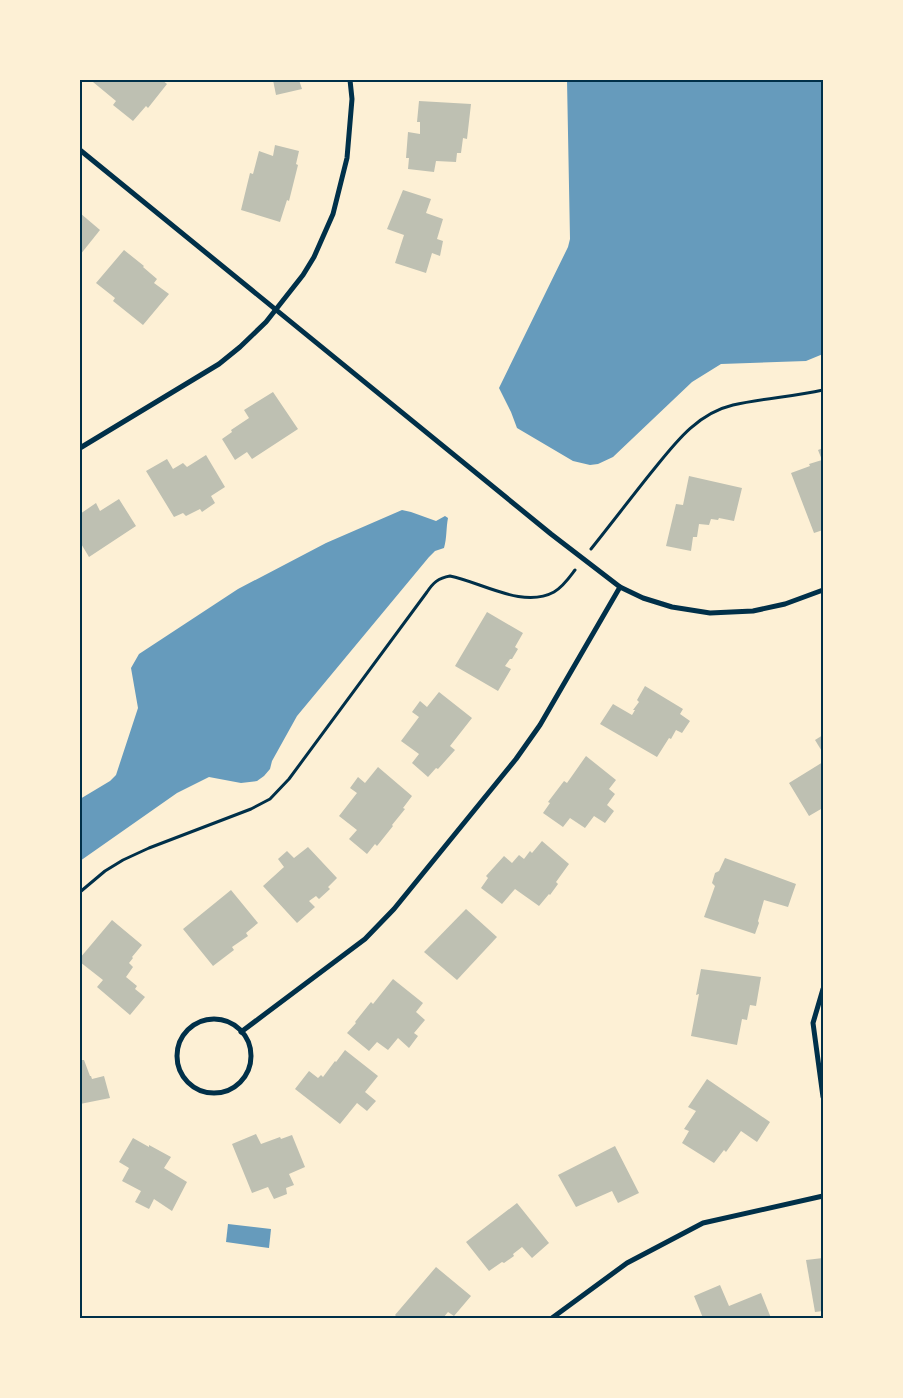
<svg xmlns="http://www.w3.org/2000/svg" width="903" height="1398" font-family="'Varela Round',sans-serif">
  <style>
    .water { fill: #669bbc }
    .building { fill: #bec0b2 }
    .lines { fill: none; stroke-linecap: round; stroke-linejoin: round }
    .path { stroke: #003049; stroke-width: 3 }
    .minor { stroke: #003049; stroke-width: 5 }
    .neatline { fill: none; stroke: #003049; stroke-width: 2 }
  </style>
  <rect width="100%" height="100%" fill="#fdf0d5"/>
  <g class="water">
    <path d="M567,80h256v274l-17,7 -85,3 -29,18 -79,75 -15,7 -8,1 -17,-4 -56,-33 -6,-16 -12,-24 69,-141 2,-8z"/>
    <path d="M402,510l9,2 25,9 9,-5 3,2c-2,10 -1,20 -4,30l-9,3 -6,6 -132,159 -25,45 -2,8 -6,7 -7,5 -16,2 -32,-6 -32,16 -97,68v-62l30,-18 6,-6 22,-67 -7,-40 8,-14 99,-65 88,-46z"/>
    <path d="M228,1224l43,5 -2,19 -43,-6z"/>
  </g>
  <g class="building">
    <path d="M94,80h68l5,4 -19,24 -2,-2 -13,15 -20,-16 3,-4 -23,-19z"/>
    <path d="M273,80h26l3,9 -26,6z"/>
    <path d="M419,101l52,3 -4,35 -4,-1 -2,15h-4l-1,9 -20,-1 -2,11 -26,-3 1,-11h-3l2,-26 12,2v-12h-3z"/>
    <path d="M275,145l24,6 -3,13 2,1 -9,36 -2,-1 -7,22 -39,-12 9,-37 3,1 6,-23 14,5z"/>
    <path d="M403,190l28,9 -5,14 17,6 -6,20 6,2 -3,15 -8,-3 -6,20 -31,-10 9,-28 -17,-6z"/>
    <path d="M80,213l20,17 -20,25z"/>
    <path d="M124,250l20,16 -1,1 14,12 -3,4 15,11 -26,31 -30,-24 2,-3 -19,-15z"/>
    <path d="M273,392l25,37 -46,30 -5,-7 -12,8 -13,-21 10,-7 -1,-2 18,-12 -5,-8z"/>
    <path d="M823,448v82l-9,3 -23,-60 19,-7 -1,-2 13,-4 -4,-10z"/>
    <path d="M206,455l19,32 -14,9 4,7 -13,9 -2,-3 -14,7 -3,-3 -9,4 -28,-46 21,-12 6,10 10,-6 4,4z"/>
    <path d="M689,476l53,12 -8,33 -15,-3 -1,2 -7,-1 -2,6 -10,-1 -2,13h-4l-2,14 -25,-5 10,-42 7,1z"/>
    <path d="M119,499l17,27 -47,31 -9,-15v-28l16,-11 4,8z"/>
    <path d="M487,612l36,21 -8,14 3,2 -6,10h-2l-5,7 6,3 -13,22 -43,-25z"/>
    <path d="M645,686l38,23 -3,5 10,7 -8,12 -6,-3 -5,9 -2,-1 -12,19 -57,-33 13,-20 19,11 3,-5h-2l6,-8 -2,-2z"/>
    <path d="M439,692l33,26 -22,28 5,4 -17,19 -2,-1 -8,9 -16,-14 7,-9 -18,-13 18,-24 -7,-5 8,-11 7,6z"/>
    <path d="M823,735v18l-8,-13z"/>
    <path d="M586,756l30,24 -7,9 6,5 -8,11 7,6 -9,12 -11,-7 -9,12 -15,-10 -7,9 -20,-14 7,-10 -2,-1 16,-21 3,2z"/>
    <path d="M823,762v51l-2,-4 -12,7 -20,-33z"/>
    <path d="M378,767l34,29 -9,12 2,1 -13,16 1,1 -16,20 -2,-2 -8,10 -18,-15 8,-9 -18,-14 18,-23 -7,-5 8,-11 7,6z"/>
    <path d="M542,841l27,23 -13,18 2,2 -8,11 -1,-1 -10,12 -24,-17 -13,15 -21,-16 7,-10 -2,-2 18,-20 8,7 7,-8 5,4 6,-8 2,2z"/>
    <path d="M308,847l29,31 -9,9 2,2 -11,10 -3,-3 -7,5 6,6 -18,16 -34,-37 21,-19 -6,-8 9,-8 7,7z"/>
    <path d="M725,858l71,26 -8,23 -24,-7 -6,21 1,2 -4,11 -51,-17 11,-31 -3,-3 3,-10 4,-2z"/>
    <path d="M231,890l27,33 -12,10 2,3 -16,11 2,3 -21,16 -30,-37z"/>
    <path d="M466,909l31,28 -40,43 -33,-28z"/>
    <path d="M112,920l30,25 -10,12 1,1 -4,5 4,4 -7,10 11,9 -2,3 10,8 -15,18 -33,-28 6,-7 -23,-18v-4z"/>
    <path d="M701,969l60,8 -5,29 -6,-1 -3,15 -5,-1 -5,26 -46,-9 8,-42 -3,1z"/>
    <path d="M393,979l30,24 -7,9 9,8 -11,13 4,3 -9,12 -11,-10 -10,12 -11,-8 -8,9 -22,-18 9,-10 -1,-1 16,-20 2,2z"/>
    <path d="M345,1050l33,26 -13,16 11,9 -9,10 -10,-8 -17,21 -45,-35 14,-18 9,7 3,-3 2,2 12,-16 1,1z"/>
    <path d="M80,1060h4l6,16h1l1,3 12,-3 6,22 -30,6z"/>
    <path d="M707,1079l63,43 -13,20 -16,-11 -15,21 -2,-2 -10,13 -32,-20 7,-12 -5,-2 12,-18 -8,-4z"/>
    <path d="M256,1134l5,10 19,-7 1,2 11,-4 13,32 -16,7 5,11 -8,3 1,6 -13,5 -6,-12 -16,6 -20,-49z"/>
    <path d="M133,1138l16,9v-2l22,12 -7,11 23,14 -15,29 -18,-12 -5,10 -14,-7 6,-11 -19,-10 7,-13 -10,-6z"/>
    <path d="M615,1146l24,47 -21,10 -6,-12 -36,16 -18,-32z"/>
    <path d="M517,1203l32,40 -17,15 -10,-11 -9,7 1,2 -10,7 -2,-1 -13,9 -23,-29z"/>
    <path d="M823,1258v53l-8,1 -9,-52z"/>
    <path d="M436,1267l35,29 -17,20 -6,-4 -5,6h-45l-3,-3z"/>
    <path d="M720,1285l9,21 32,-13 10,25h-68l-9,-22z"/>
  </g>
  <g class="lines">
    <g class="path">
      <path d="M591,549c20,-25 39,-50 59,-75 23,-28 45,-60 83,-69 29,-7 60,-8 90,-15"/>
      <path d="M80,892l25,-21 18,-11 26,-12 102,-39 19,-10 19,-20 138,-187c6,-9 11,-14 23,-16 31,6 73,33 104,16 9,-5 15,-14 21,-22"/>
    </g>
    <g class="minor">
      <path d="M80,150l471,384 69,53 23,11 29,9 38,6 43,-2 32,-7 38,-14"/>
      <path d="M80,448l139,-84 21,-17 26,-25 37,-47 11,-18 19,-43 14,-56 5,-59 -2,-19"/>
      <path d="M823,989l-10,34 10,74"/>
      <circle cx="214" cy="1056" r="37"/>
      <path d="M241,1032l124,-93 29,-30 122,-150 24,-34 80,-138"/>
      <path d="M552,1318l75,-55 76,-40 120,-27"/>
    </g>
  </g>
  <rect width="903" height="1398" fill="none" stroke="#fdf0d5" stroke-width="162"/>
  <rect x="81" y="81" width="741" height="1236" class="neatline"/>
</svg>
